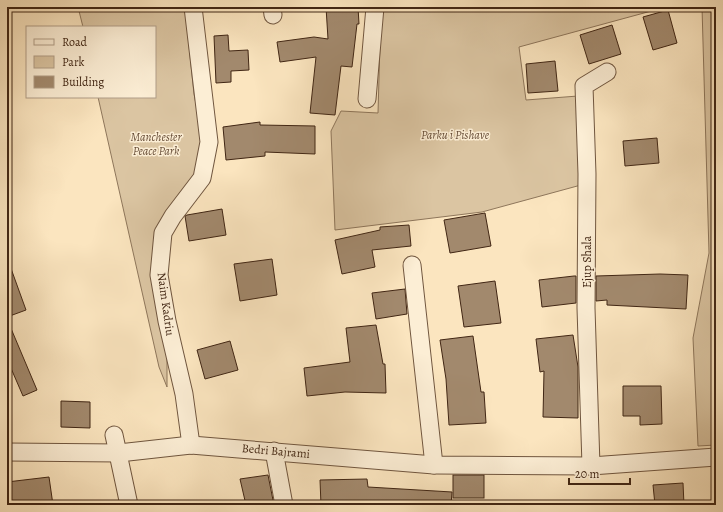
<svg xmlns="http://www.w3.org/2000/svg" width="723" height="512" font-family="Alegreya,serif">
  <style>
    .green { fill: #dbc5a2; stroke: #8e765b }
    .building { fill: #a2896d; stroke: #412614 }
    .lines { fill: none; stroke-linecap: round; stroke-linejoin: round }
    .minor-casing { stroke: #70563f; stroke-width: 19 }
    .minor { stroke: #fceed5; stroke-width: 17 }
    .labels { text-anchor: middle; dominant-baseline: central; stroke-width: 3; stroke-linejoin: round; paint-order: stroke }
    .park-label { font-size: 12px; font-style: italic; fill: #684e38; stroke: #fceed5 }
    .street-label { font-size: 12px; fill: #412614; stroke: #fceed5 }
  </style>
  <rect width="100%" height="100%" fill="#fbe5bf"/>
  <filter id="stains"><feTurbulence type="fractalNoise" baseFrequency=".005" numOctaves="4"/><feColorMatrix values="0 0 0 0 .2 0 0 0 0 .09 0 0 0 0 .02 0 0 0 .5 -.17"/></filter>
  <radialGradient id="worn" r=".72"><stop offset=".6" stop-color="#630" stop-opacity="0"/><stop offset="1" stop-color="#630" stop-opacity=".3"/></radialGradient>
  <g class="green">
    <path d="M78,7h107l9,87 10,50 -6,24 -39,59 8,132v28l-8,-20 -61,-270h57v-70h-72z"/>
    <path d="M381,7h285l-147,40 7,53 52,-4 3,89 -99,27 -147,18 -4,-99 10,-20 37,2z"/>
    <path d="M702,7h14v438l-18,1 -5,-108 16,-85z"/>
  </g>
  <g class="building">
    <path d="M326,7h32l1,17h-2l-5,43 -11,-1 -6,49 -25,-2 6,-56 -36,5 -3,-20 37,-5 14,2z"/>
    <path d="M668,10l9,33 -24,7 -10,-33z"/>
    <path d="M612,25l9,29 -32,10 -9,-29z"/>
    <path d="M228,35l1,16 19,-1 1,20 -18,1v11l-15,1 -2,-47z"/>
    <path d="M555,61l3,30 -30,2 -2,-29z"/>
    <path d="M260,122v3l55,1v28l-50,-2v4l-39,4 -3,-33z"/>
    <path d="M657,138l2,25 -34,3 -2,-25z"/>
    <path d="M222,209l4,26 -37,6 -4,-25 2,-1z"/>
    <path d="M485,213l6,33 -41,7 -6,-33z"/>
    <path d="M409,225l2,21 -39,4 3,17 -33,7 -7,-34 45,-10v-3z"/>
    <path d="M272,259l5,36 -37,6 -6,-37z"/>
    <path d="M7,263h2l17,47 -19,7z"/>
    <path d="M660,274l28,1 -2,34 -79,-4v-5l-11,1v-25z"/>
    <path d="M574,276h2v27l-34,4 -3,-27z"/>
    <path d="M495,281l6,42 -37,4 -6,-41z"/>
    <path d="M405,289l2,25 -31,5 -4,-26z"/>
    <path d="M7,319l30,71 -14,6 -16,-37z"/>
    <path d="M376,325l7,39h2l1,29 -41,-1 -38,4 -3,-28 46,-6 -4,-34z"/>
    <path d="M573,335l5,32v51l-35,-1 1,-46 -4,1 -4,-33z"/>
    <path d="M473,336l8,56h3l2,31 -37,2 -3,-46 -6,-39z"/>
    <path d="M230,341l8,29 -33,9 -8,-29z"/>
    <path d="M623,386h38l1,38 -22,1v-9h-17z"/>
    <path d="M61,401l29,1v26l-29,-1z"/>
    <path d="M268,475l6,30h-28l-6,-26z"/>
    <rect x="453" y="475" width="31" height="23"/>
    <path d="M49,477l4,28h-46v-23z"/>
    <path d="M367,479l1,8 84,5 -1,13h-130l-1,-25z"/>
    <path d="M683,483l1,22h-29l-2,-20z"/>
  </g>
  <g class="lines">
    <defs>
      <g id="minor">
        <path d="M272,7l1,8"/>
        <path d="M367,99l8,-92"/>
        <path d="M412,265l22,200"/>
        <path d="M114,435l15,70"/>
        <path d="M191,445l-7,-51 -17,-73 -8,-46 4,-42 10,-17 29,-38 7,-36 -16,-135"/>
        <path d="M274,451l10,54"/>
        <path d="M7,452l112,1 72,-8 243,20 157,1 125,-9"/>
        <path d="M591,466l-5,-158 1,-134 -3,-88 23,-14"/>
      </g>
    </defs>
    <use href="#minor" class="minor-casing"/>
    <use href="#minor" class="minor"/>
  </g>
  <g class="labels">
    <g class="park-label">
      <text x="455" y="135">Parku i Pishave</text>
      <text x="156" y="137">Manchester<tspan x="156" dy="14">Peace Park</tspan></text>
    </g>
    <g class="street-label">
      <text transform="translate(587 262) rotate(-90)">Ejup Shala</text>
      <text transform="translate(166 304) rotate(82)">Naim Kadriu</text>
      <text transform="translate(276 451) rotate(5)">Bedri Bajrami</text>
    </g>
  </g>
  <rect width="723" height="512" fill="none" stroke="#fbe5bf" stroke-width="24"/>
  <rect x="8" y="8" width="707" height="496" fill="none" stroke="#412614" stroke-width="2"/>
  <rect x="12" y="12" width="699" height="488" fill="none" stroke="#412614"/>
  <rect x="26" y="26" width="130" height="72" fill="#fceed5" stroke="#b19e88"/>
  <rect x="34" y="39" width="20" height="6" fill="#fceed5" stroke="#b19e88"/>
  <text x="62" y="46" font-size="12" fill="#412614">Road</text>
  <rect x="34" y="56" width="20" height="12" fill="#dbc5a2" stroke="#b19e88"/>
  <text x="62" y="66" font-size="12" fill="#412614">Park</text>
  <rect x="34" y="76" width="20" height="12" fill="#a2896d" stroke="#b19e88"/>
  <text x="62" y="86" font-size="12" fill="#412614">Building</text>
  <path d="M569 478v6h61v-6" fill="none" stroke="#412614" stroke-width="2"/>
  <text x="575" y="478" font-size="12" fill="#412614" stroke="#fceed5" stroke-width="3" paint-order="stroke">20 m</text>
  <rect width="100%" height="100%" filter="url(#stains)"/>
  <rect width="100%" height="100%" fill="url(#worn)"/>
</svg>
